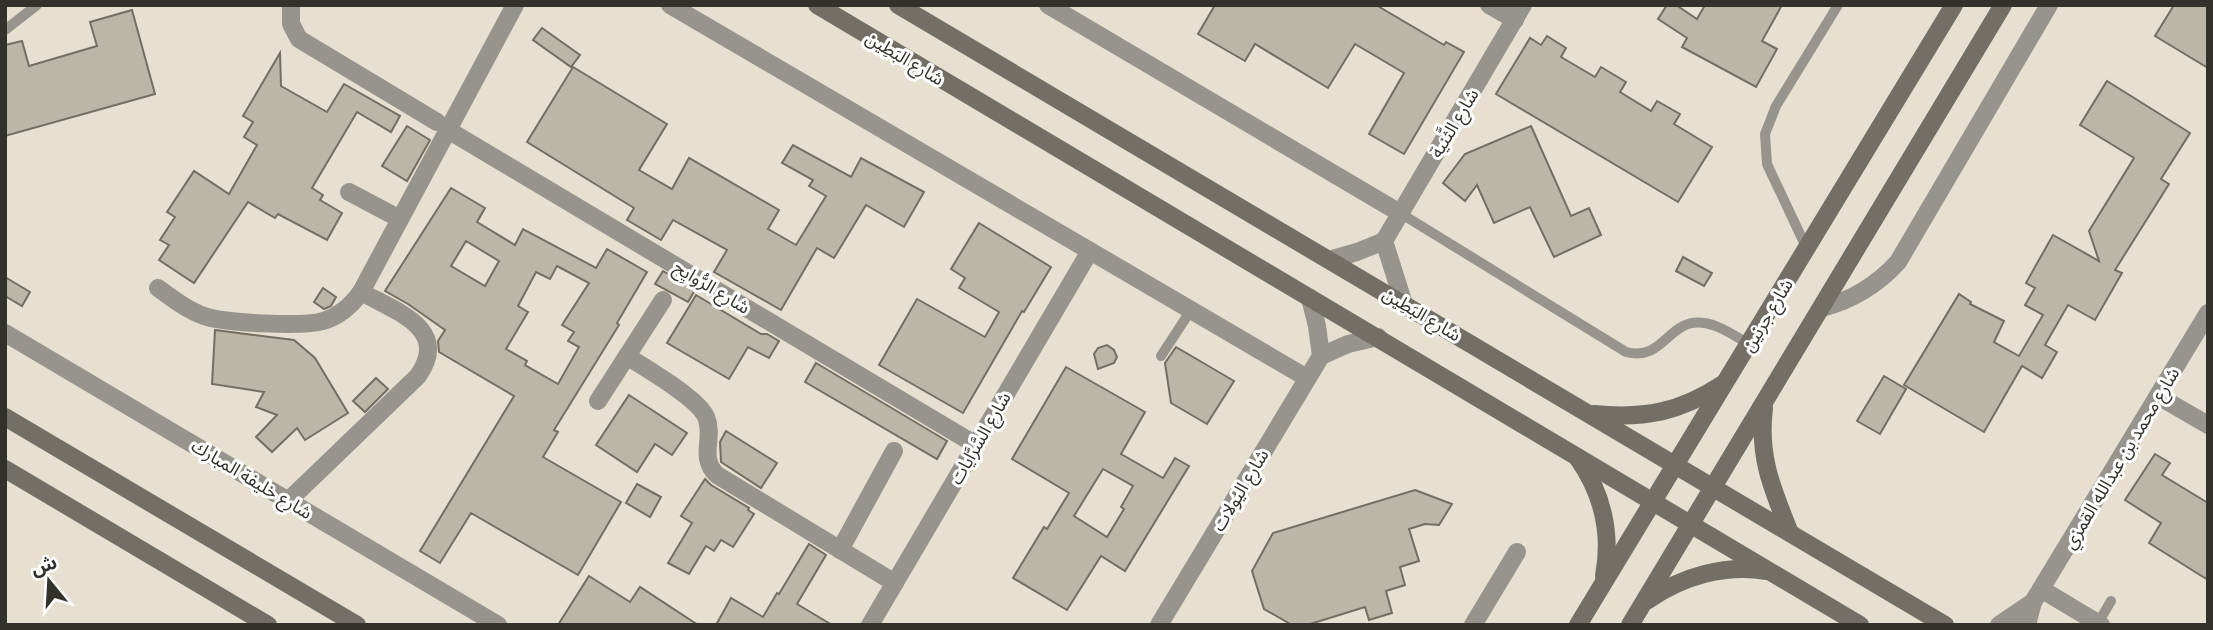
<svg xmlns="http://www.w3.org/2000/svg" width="2213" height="630" font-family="'IBM Plex Sans','Noto Sans Arabic',sans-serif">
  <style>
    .building { fill: #bcb6a7; stroke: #736e60; stroke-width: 2; fill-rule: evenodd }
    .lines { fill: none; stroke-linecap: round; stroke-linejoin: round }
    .service { stroke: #96948d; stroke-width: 10 }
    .minor { stroke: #96948d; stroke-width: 18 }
    .secondary { stroke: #736f66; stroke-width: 18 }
    .labels { text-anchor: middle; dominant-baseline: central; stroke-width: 6; stroke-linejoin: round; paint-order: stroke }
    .street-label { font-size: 18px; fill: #33312b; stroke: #fff }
  </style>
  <rect width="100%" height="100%" fill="#e7e0d1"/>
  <g class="building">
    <path d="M1215,5h161l68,40 2,-3 18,10 -60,102 -35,-20 35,-61 -49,-29 -27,44 -73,-44 -10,17 -47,-27z"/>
    <path d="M1667,5h9l21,14 8,-14h77l-20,36 15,8 -21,38 -74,-40 5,-9 -29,-19z"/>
    <path d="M2174,5h34v63l-53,-32z"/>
    <path d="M132,10l23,84 -150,42v-91l17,-4 7,25 68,-20 -7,-24z"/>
    <path d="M542,28l38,27 -9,12 -38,-27z"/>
    <path d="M1547,36l19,12 -5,9 34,20 6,-10 25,15 -6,10 31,19 6,-10 23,13 -6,10 38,23 -34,55 -182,-108 34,-56 11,7z"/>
    <path d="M280,53l1,33 46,26 17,-28 56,32 -9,16 -34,-20 -45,76 11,7 -3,5 22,13 -15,27 -49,-26 -3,4 -27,-16 -54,81 -35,-23 10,-15 -9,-5 15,-23 -8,-5 27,-41 35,23 28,-49 -13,-8 9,-15 -10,-6z"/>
    <path d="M573,67l94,57 -28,46 33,19 17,-31 90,52 -11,19 28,16 30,-49 -17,-10 4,-6 -31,-17 11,-18 58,32 10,-19 63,34 -20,35 -38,-22 -32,53 -17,-10 -36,62 -67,-38 13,-22 -54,-30 -12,20 -34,-20 7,-12 -107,-66z"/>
    <path d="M2107,81l83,52 -29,46 8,5 -54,86 7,3 -27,47 -27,-15 -23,40 12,7 -15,26 -20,-12 -38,66 -80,-47 55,-91 12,8 -1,2 34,17 -10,21 25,14 24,-41 -18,-10 10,-17 -9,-5 27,-48 46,26 -10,-30 45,-73 -54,-33z"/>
    <path d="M407,126l23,14 -23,41 -25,-15z"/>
    <path d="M1531,126l40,90 18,-8 12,27 -47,22 -24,-50 -36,16 -17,-38 -12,16 -22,-18 22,-29z"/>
    <path d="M451,188l34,20 -8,14 38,23 8,-16 73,39 11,-19 40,23 -30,51 2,2 -65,105 4,2 -15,25 78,45 -43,73 -107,-62 -31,50 -20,-12 94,-155 -75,-44 -1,-11 7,-11 -37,-26 -23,-13zM466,241l33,20 -14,25 -34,-20zM557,266l32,17 -27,42 12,7 -6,9 11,6 -21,37 -33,-19 2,-4 -21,-12 22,-37 -10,-6 18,-34 14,7z"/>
    <path d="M979,223l72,44 -27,45 -2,-1 -59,102 -84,-48 38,-66 68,38 14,-25 -40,-24 6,-10 -14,-9z"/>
    <path d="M1683,257l29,16 -8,13 -28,-15z"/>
    <path d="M663,271l32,19 -7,12 -33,-18z"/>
    <path d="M5,277l25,15 -8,14 -17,-10z"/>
    <path d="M323,288l13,9 -5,9 -7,3 -10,-7z"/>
    <path d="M696,295l65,39h6l12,7 -10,17 -21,-11 -19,32 -62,-36z"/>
    <path d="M215,330l79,10 21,18 33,55 -43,27 -8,-12 -25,24 -16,-15 21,-22 -21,-8 8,-15 -52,-8z"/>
    <path d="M1107,345l7,5 3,7 -3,6 -16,6 -4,-15 4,-6z"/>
    <path d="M1176,347l58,34 -27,43 -36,-21 -6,-40z"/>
    <path d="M816,363l131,78 -10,18 -132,-77z"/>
    <path d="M1066,367l79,45 -24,42 42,24 12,-20 14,8 -64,105 -24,-15 -34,54 -54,-32 31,-51 3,2 22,-36 -57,-34zM1103,469l30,17 -12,21 3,2 -17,28 -33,-21z"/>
    <path d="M1884,376l22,13 -26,45 -23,-13z"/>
    <path d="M376,378l12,11 -23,23 -12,-11z"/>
    <path d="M629,395l58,38 -15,22 -17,-11 -18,28 -41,-27z"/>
    <path d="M726,431l51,32 -16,25 -40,-26 -1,-20z"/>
    <path d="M2155,454l15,9 -8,12 46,28v77l-59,-37 12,-20 -36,-23z"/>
    <path d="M705,479l6,6 38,23 -1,2 6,4 -21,33 -12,-7 -7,11 -8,-5 -17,28 -21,-11 24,-40 -11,-7z"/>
    <path d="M637,484l24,13 -11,20 -24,-14z"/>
    <path d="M1415,490l37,14 -13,21 -14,-1 -16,5 10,32 -19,6 5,18 -19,6 6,22 -23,7 -4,-13 -58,18h-15l-28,-16 -12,-38 21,-38z"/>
    <path d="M809,544l17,11 -29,49 35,21h-116l15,-27 32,19 14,-24 2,1z"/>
    <path d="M589,576l41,26 10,-15 58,38h-140z"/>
  </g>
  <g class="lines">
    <g class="service">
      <path d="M5,30l32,-25"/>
      <path d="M1400,213l226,139c39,10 41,-34 78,-29 16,2 32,14 45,21"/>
      <path d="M1807,249l-40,-85 -2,-30 11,-28 62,-101"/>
      <path d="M1161,356l30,-46"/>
      <path d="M2098,623l13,-22"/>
    </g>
    <g class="minor">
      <path d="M291,5v19l8,15 138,83"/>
      <path d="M670,5l637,373"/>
      <path d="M1048,5l352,208"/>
      <path d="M1489,5l26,15"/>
      <path d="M448,130l528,315"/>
      <path d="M349,192l51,27"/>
      <path d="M1384,241l20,63"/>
      <path d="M1329,260l28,-8 27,-11 139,-236"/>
      <path d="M158,288c15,11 29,22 46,28 19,7 100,11 119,5 17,-5 28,-15 38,-29l154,-287"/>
      <path d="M1310,298l7,28 4,30"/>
      <path d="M1822,308c31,-8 55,-23 76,-46l151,-257"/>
      <path d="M5,333l493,292"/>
      <path d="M627,356c19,13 71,42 79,61 9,21 -8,40 11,58l178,108"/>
      <path d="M2158,396l50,29"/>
      <path d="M598,401l65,-101"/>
      <path d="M288,501l130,-125c33,-48 -23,-65 -57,-84"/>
      <path d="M840,550l54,-99"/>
      <path d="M2041,589l60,36"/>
      <path d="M870,625l220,-374"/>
      <path d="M1159,625l162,-269 27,-12 30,-7"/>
      <path d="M1473,625l44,-73"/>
      <path d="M1999,625l34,-23"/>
      <path d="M2027,625l6,-23 175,-289"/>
    </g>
    <g class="secondary">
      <path d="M817,5l1043,620"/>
      <path d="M898,5l1047,620"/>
      <path d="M1764,408c-6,49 8,80 26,125"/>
      <path d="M1594,414c51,5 86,-2 129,-30"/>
      <path d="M5,417l352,208"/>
      <path d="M1577,457c25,35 35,76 27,119"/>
      <path d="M5,469l263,156"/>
      <path d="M1648,600c35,-24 77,-36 119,-29"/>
      <path d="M1578,625l376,-620"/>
      <path d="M1630,625l373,-620"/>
    </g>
  </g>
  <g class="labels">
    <g class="street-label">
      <text transform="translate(905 58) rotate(31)">شارع البَطِين</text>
      <text transform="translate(1454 123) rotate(-59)">شارع الثَّنية</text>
      <text transform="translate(712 287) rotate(31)">شارع الرُّوايِح</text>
      <text transform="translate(1422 314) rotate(31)">شارع البَطِين</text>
      <text transform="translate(1767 315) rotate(-59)">شارع جرنين</text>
      <text transform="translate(980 438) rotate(-60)">شارع السَّرَّايات</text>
      <text transform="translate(2121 458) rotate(-59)">شارع محمد بن عبدالله القمزي</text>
      <text transform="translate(252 479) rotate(31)">شارع خليفة المبارك</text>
      <text transform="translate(1240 490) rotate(-59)">شارع اليُولات</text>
    </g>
  </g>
  <rect width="2213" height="630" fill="none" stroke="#33312b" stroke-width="14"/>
  <g transform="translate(49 581) rotate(342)" stroke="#ffffff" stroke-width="5" paint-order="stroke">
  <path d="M0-5L12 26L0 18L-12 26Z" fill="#33312b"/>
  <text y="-10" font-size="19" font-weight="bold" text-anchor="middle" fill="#33312b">ش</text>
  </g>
</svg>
